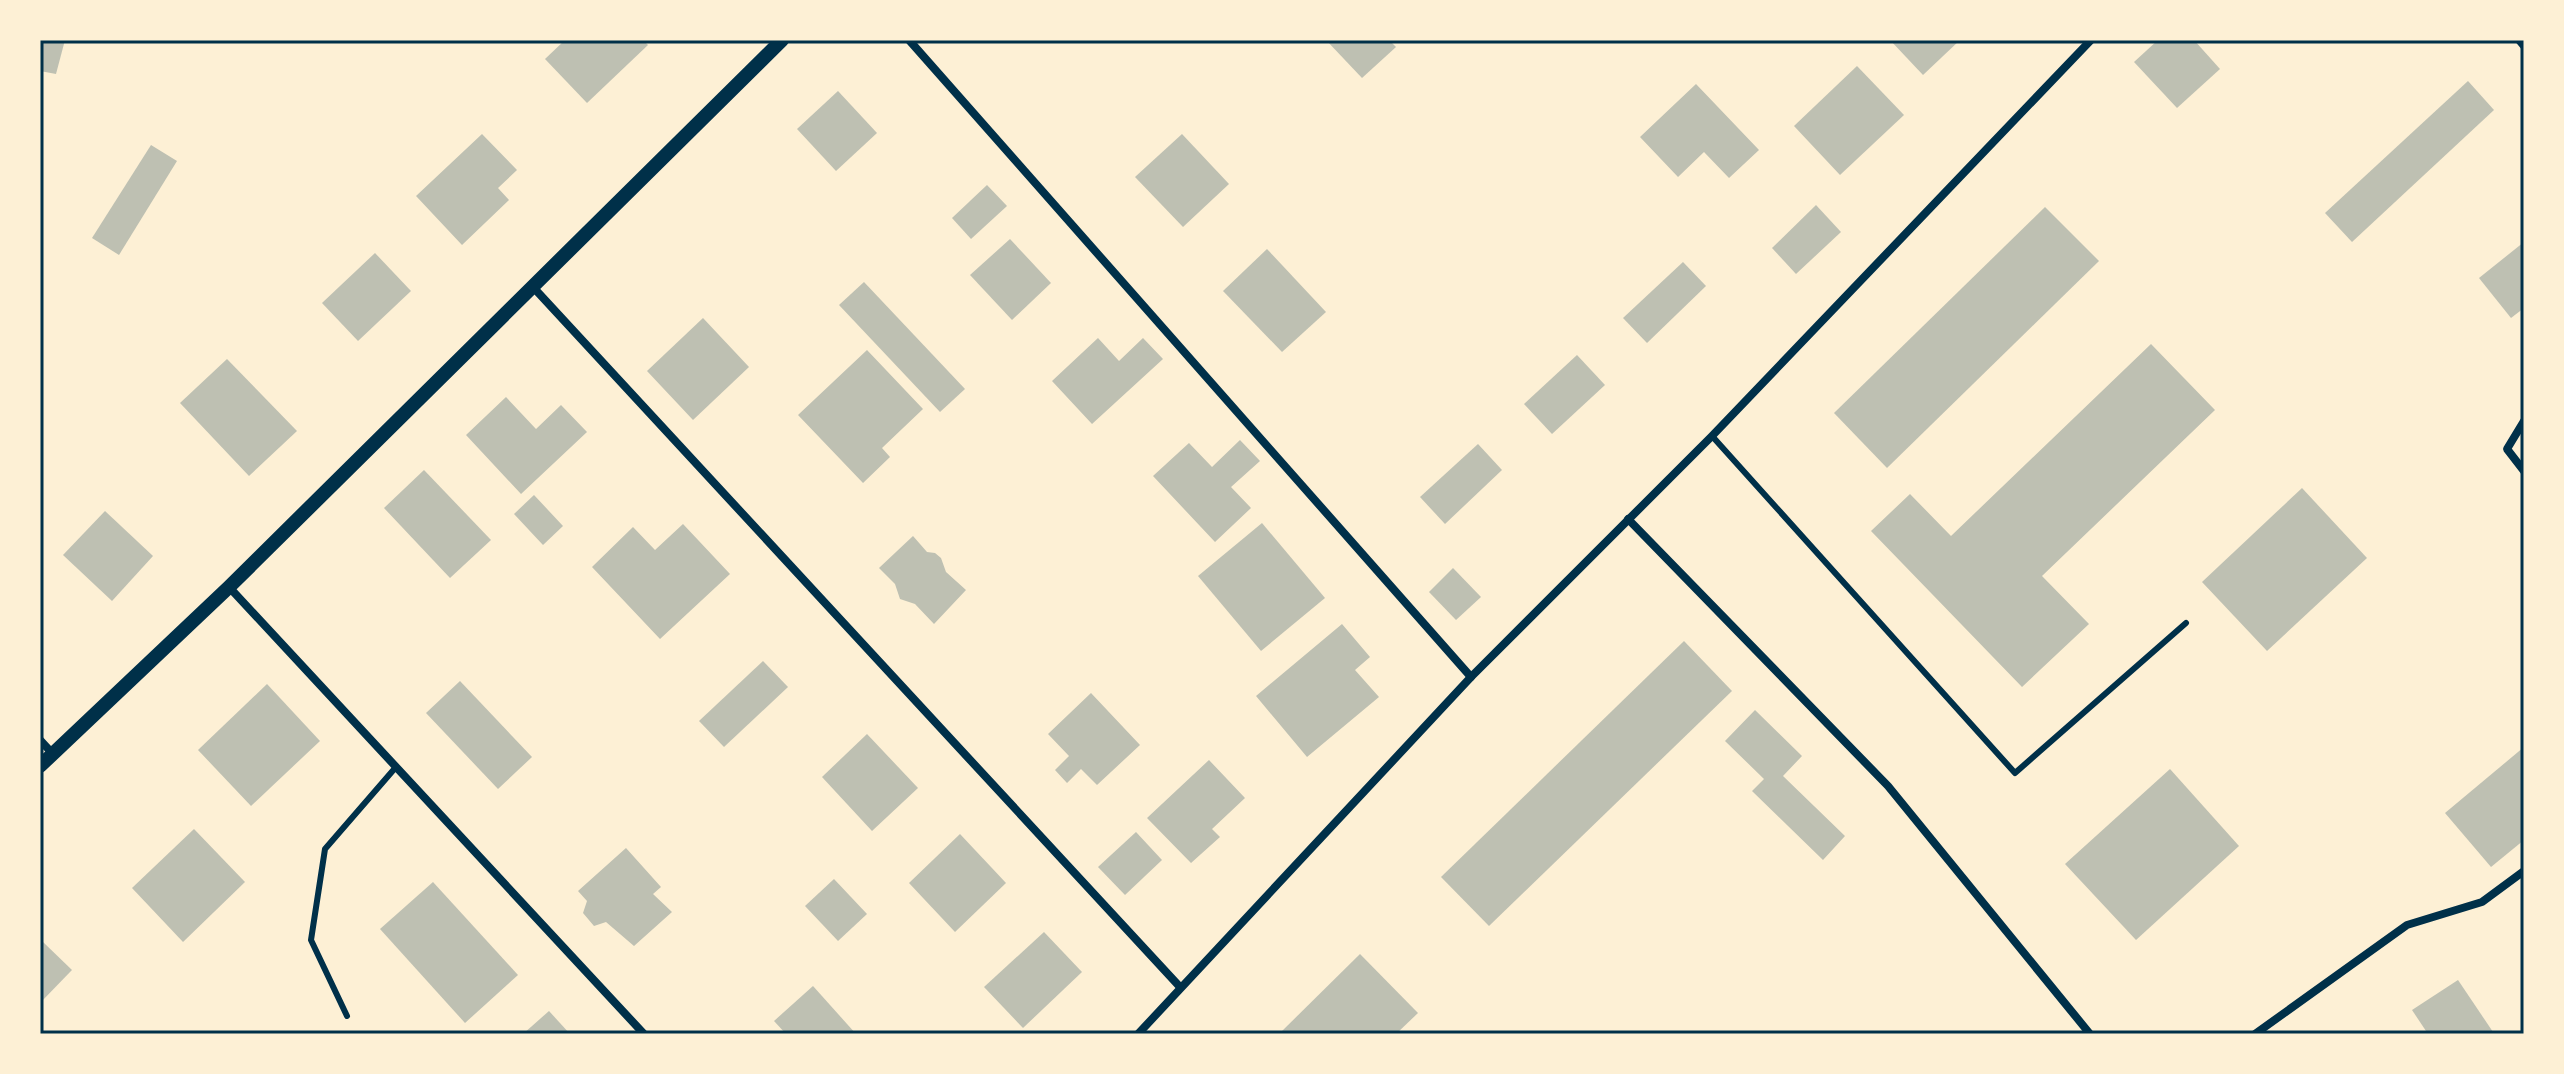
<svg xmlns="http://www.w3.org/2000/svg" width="2564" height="1074" font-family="Barlow,sans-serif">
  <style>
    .building { fill: #bec0b2 }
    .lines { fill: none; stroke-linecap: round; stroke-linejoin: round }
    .service { stroke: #003049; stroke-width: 6 }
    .minor { stroke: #003049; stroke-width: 8 }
    .tertiary { stroke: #003049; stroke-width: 14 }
    .neatline { fill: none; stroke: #003049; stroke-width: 3 }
  </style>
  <rect width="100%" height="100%" fill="#fdf0d5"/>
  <g class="building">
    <path d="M40,40h25l-9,34 -16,-3z"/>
    <path d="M565,40h78l5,5 -61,58 -42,-44z"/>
    <path d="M1326,40h63l7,7 -34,31z"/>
    <path d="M1890,40h70l-37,35z"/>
    <path d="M2158,40h36l26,29 -43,39 -43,-46z"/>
    <path d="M1857,66l47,49 -64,60 -46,-49z"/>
    <path d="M2468,81l26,29 -142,132 -27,-29z"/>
    <path d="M1696,84l63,66 -30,28 -25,-26 -26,25 -38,-40z"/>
    <path d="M838,91l39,42 -41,38 -39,-42z"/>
    <path d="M482,134l35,36 -19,18 11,12 -47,45 -46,-49z"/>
    <path d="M1182,134l47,50 -46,43 -48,-50z"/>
    <path d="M151,145l26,16 -58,94 -27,-17z"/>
    <path d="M987,185l20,21 -36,33 -19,-21z"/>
    <path d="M1816,205l25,27 -45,42 -24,-26z"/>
    <path d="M2045,207l54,54 -212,207 -53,-55z"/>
    <path d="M1010,239l41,44 -39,37 -42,-45z"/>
    <path d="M2524,242v66l-13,10 -32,-40z"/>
    <path d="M1267,249l59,63 -44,40 -59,-61z"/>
    <path d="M375,253l36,38 -53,50 -36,-38z"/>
    <path d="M1683,262l23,24 -59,57 -24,-25z"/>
    <path d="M864,282l101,107 -25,23 -101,-107z"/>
    <path d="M703,318l46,49 -56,53 -46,-49z"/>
    <path d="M1098,338l21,23 24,-23 20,21 -71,65 -40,-43z"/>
    <path d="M2151,344l64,66 -173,166 47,48 -67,63 -151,-156 39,-37 41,42z"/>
    <path d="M867,350l56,59 -41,39 8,9 -27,26 -65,-68z"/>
    <path d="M1577,355l28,30 -53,49 -28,-30z"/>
    <path d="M227,359l70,72 -48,45 -69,-73z"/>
    <path d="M506,397l30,32 25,-24 26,27 -66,62 -55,-59z"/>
    <path d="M1240,440l20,21 -29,26 20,21 -36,34 -62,-66 36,-33 23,24z"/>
    <path d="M1478,444l24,26 -57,54 -25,-27z"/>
    <path d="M424,470l67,70 -41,38 -66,-70z"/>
    <path d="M2302,488l65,70 -100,93 -65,-69z"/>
    <path d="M534,495l29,31 -20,19 -29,-31z"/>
    <path d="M105,511l48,45 -41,45 -49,-46z"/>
    <path d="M1262,523l63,75 -64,53 -63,-75z"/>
    <path d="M683,524l47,50 -70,65 -68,-72 41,-40 22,23z"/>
    <path d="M913,536l14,16 8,1 6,5 5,14 20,18 -32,34 -19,-20 -15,-5 -5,-15 -16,-16z"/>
    <path d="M1453,568l28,29 -25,23 -27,-28z"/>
    <path d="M1342,624l28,33 -15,13 24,27 -72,60 -51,-61z"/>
    <path d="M1684,641l48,50 -243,235 -48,-49z"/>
    <path d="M763,661l25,26 -64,60 -25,-26z"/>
    <path d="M460,681l72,76 -34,32 -72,-76z"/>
    <path d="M267,684l53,57 -69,65 -53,-56z"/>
    <path d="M1091,693l49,52 -43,40 -16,-16 -14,14 -12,-13 14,-14 -21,-22z"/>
    <path d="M1755,710l47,46 -19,20 62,60 -22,24 -71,-69 12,-12 -39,-38z"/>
    <path d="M867,734l51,54 -46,43 -50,-54z"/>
    <path d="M2524,747v93l-33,27 -46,-54z"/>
    <path d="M1209,760l36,38 -33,31 8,8 -29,26 -44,-45z"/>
    <path d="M2170,769l69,77 -103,94 -71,-76z"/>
    <path d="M194,829l51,53 -62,60 -51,-54z"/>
    <path d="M1136,832l26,28 -37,35 -27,-28z"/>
    <path d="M960,834l46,49 -51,49 -46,-49z"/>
    <path d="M626,848l35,39 -8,7 19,18 -38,34 -28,-24 -12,4 -11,-13 4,-12 -9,-10z"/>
    <path d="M834,879l33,35 -29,27 -33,-35z"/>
    <path d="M433,882l85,93 -53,48 -85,-94z"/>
    <path d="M1044,932l38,40 -59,56 -39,-41z"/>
    <path d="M43,942l29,28 -32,33v-57z"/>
    <path d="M1360,954l58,59 -22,21h-117z"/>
    <path d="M2458,980l35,52 -3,2h-62l-16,-24z"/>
    <path d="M813,986l43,48h-70l-12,-13z"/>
    <path d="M549,1011l21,23h-47z"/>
  </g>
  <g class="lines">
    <g class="service">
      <path d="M1712,436l303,337 171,-150"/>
      <path d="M347,1016l-36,-76 14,-91 71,-82"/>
    </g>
    <g class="minor">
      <path d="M909,40l562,637"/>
      <path d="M2519,40l5,6"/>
      <path d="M533,287l647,700"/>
      <path d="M2524,421l-17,28 17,22"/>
      <path d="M1628,519l260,267 202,248"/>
      <path d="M229,587l415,447"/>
      <path d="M40,740l12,13"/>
      <path d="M1138,1034l333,-357 241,-241 379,-396"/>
      <path d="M2255,1034l152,-109 75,-23 42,-31"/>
    </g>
    <path class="tertiary" d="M40,766l189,-179 553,-547"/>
  </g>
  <rect width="2564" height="1074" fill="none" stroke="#fdf0d5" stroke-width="84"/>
  <rect x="42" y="42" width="2480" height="990" class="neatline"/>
</svg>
